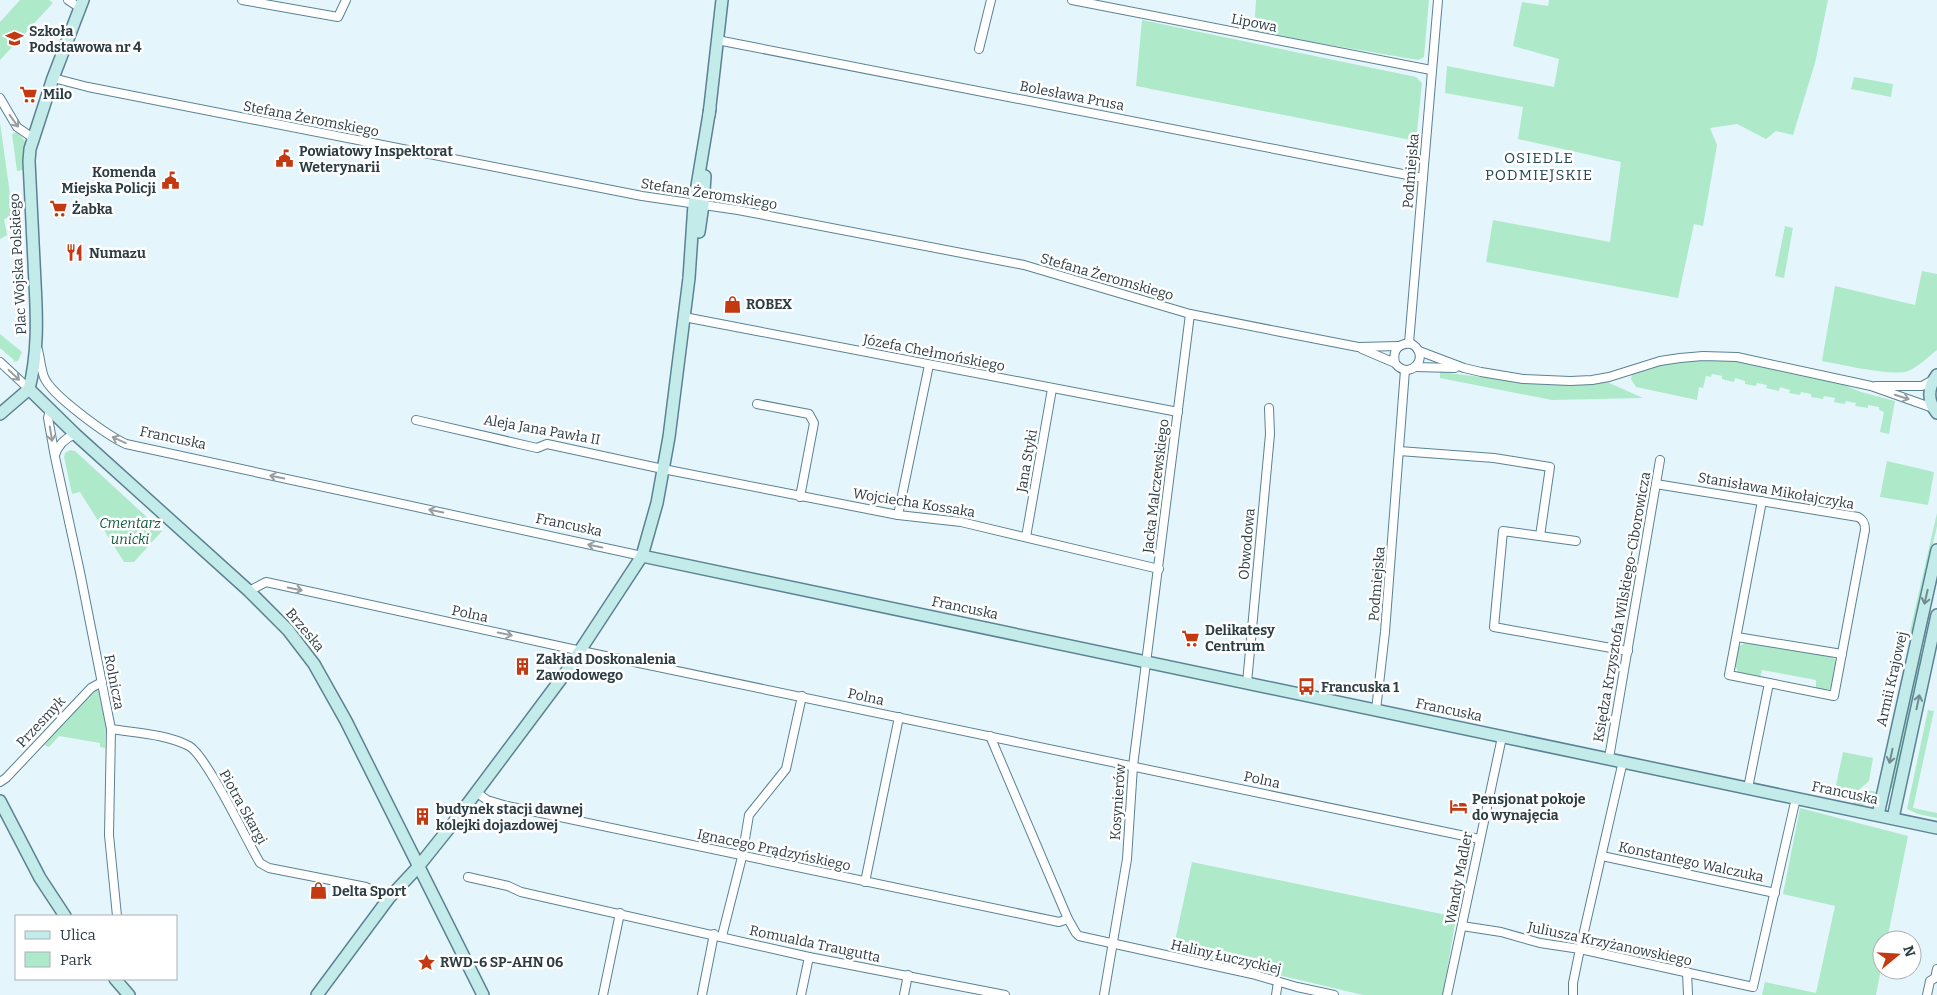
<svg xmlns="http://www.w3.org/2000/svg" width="1937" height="995" font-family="Bitter,serif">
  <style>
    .green { fill: #aeeac9 }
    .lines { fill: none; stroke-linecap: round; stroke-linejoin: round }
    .street-casing { stroke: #5b8293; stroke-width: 10 }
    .secondary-casing { stroke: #5b8293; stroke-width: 14 }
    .street { stroke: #fff; stroke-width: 8 }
    .secondary { stroke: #c3ebea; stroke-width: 11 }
    .oneway { stroke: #969ea2 }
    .oneway2 { stroke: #708b8f }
    .labels { text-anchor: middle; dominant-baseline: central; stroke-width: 5; stroke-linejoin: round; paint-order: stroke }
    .street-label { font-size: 14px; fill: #2c3d44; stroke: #fff }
    .poi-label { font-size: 14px; font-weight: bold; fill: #2c3d44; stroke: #fff; text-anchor: start }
    .park-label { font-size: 14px; font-style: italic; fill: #125d3e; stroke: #fff }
    .neighbourhood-label { font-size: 15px; letter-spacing: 1px; fill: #244958; stroke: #fff }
  </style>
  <rect width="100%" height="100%" fill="#e5f5fc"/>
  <g class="green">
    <path d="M20,0h29l4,3 -53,57v-38z"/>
    <path d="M1256,0h173l-5,57 -6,3 -160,-27 -4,-3z"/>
    <path d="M1549,0h279l-13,63 -22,72 -17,-4 -10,8 -29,-15 -27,4 7,17 -14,81 -9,-2 -16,74 -192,-36 7,-42 117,22 11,-80 -103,-23 5,-32 -78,-14 2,-27 107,21 5,-28 -46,-13 9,-44 26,4z"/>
    <path d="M1142,20l274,57 6,6 -6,58 -280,-55z"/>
    <path d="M1854,77l39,7 -2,13 -40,-8z"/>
    <path d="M0,122l13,94 -9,3 3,16 -7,4z"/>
    <path d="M17,132l8,9 -2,29 -6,1 -5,-37z"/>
    <path d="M1785,226l8,2 -9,50 -9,-2z"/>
    <path d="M1922,271l15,3v76c-9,7 -19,17 -29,21 -14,6 -69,-7 -86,-10l13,-75 80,19z"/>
    <path d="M0,334l22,18 -4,9 -5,1 1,-2 -14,-12z"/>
    <path d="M1695,360h30l30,4 82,18 24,10 34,9 -6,33 -9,-2 4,-20 -5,-2v-3l-11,-2v3l-13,-2 1,-3 -10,-2 -1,3 -11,-2 1,-4 -11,-2 -1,3 -12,-2v-3l-10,-2 -1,3 -11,-2 1,-3 -10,-3 -1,4 -13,-3 1,-3 -10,-2 -1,3 -11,-2v-3l-10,-3 -1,4 -12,-3v-3l-10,-2 -1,3 -5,-1 -3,12 -4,-1 -2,13 -61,-13 -5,-8 1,-5 34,-10z"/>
    <path d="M1440,372l98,12 29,1 40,-3 36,16 -91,2 -112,-22z"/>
    <path d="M70,450l5,1 87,80 -28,31h-10l-44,-70 -8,2 -8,-37 1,-4z"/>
    <path d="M1887,461l47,11 -6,33 -48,-8z"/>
    <path d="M1937,513v13l-25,106 -2,-1z"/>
    <path d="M1745,643l86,13 4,3c2,5 0,24 -3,28 -4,5 -12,2 -16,1v-8l-54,-10 -2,7 -22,-5 -3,-7 3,-18z"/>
    <path d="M1918,654h5l-30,135 -4,-1z"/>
    <path d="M98,688l8,39 -1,21 -5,-1v-4l-41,-7 -10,11 -5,-2 45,-52z"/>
    <path d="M1928,710l6,1 -21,97 24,5v5l-19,-4 -11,-5z"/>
    <path d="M1843,752l30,6 -4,23 -21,18 -14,-4z"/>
    <path d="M1867,790l10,2c-4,12 -13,15 -24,12 2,-7 6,-13 14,-14z"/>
    <path d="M1800,808l108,28 -21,104h-5v24l-6,31h-114l3,-13 51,11 19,-87 -52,-12z"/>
    <path d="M1192,862l264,55 -13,78h-80l-190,-45z"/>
  </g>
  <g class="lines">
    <defs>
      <g id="street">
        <path d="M68,0l12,8"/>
        <path d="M242,0l96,17 8,-17"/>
        <path d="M1072,0l359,70"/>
        <path d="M717,40l706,138"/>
        <path d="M979,49l12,-49"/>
        <path d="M53,78l35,9 554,109 96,14 286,55 166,49 91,18 77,15 41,-1"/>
        <path d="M0,98l17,29 16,11"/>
        <path d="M684,317l494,95"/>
        <path d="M1409,343l29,-343"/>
        <path d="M1362,349l33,14c14,19 37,-6 17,-19 -13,-2 -20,6 -17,19"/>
        <path d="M38,350c2,8 3,19 6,27 7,18 64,59 82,67l516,112"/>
        <path d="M1419,351l45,17 17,4 42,7 47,2 22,-1 17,-3 51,-16 20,-3 23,-2 34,1 134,29 62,22"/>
        <path d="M0,362l29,27"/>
        <path d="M1415,367l40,1"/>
        <path d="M1876,386h46l11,-6"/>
        <path d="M757,404l52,10 5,9 -14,74"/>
        <path d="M50,410l-2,8 7,39 25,115 31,157 -2,106 8,81"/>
        <path d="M416,420l121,28 10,-4 116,25 235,46 63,7 198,47"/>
        <path d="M1399,451l95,7 56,9 -10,69"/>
        <path d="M55,455c3,-10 11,-17 20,-21"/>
        <path d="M1656,484l202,33c6,3 7,7 7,13l-31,166 -105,-21 33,-174"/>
        <path d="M898,515l31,-150"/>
        <path d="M1026,537l26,-148"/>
        <path d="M1576,541l-73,-10 -9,96 134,24"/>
        <path d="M249,591l17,-9 306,67 907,190"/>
        <path d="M1737,637l105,17"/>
        <path d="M1247,683l23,-249 -1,-26"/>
        <path d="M1376,710l9,-78 20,-262"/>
        <path d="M111,729c25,4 55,5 78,17 17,9 58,95 71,117l9,5 97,19 23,11"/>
        <path d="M990,736l78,183 8,14 3,3 173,38 45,13 37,8"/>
        <path d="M1609,758l51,-298"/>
        <path d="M0,782l6,-4 85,-90 11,-6"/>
        <path d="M1748,788l21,-105"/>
        <path d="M476,792l11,8 20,6 552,116 9,-3"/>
        <path d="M1602,856l173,37"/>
        <path d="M468,877l40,9 13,6 288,65 196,38"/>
        <path d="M865,882l34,-165"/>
        <path d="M1462,926l39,6 39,11 40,6 173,38 43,-189"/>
        <path d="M722,936l20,-79 7,-42 37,-46 16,-73"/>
        <path d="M1687,972l1,23"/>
        <path d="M603,995l17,-82"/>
        <path d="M702,995l12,-61"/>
        <path d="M801,995l8,-38"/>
        <path d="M904,995l4,-20"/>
        <path d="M1104,995l23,-136 6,-93 57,-452"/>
        <path d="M1276,995l2,-13"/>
        <path d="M1447,995l55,-258"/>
        <path d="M1573,995v-12l7,-34 43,-188"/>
        <path d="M1927,995l3,-14 5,-3 2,-9"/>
      </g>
      <g id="secondary">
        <path d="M709,115l13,-115"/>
        <path d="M699,232l4,-27 2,-29"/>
        <path d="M1937,375c-9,12 -10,26 0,38"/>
        <path d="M29,389l46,45 174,157 39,39 26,34 32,57 137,274"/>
        <path d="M29,389c9,-35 8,-70 6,-106 -2,-41 -4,-82 -6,-122l1,-12 23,-71 30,-78"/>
        <path d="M0,414l29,-25"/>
        <path d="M642,556l1295,272"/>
        <path d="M0,801l40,77 25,38"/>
        <path d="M1878,815l59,-265"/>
        <path d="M1893,818l44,-203"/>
        <path d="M115,979l14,16"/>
        <path d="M317,995l72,-97 29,-31 36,-45 110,-147 78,-119 15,-53 12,-66 20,-159 5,-74 16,-96"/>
      </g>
    </defs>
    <use href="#street" class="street-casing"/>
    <use href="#secondary" class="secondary-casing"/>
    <use href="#street" class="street"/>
    <use href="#secondary" class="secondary"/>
  </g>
  <defs><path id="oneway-shaft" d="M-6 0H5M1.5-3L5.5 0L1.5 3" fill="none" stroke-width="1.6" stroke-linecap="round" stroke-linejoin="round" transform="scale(1.25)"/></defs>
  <g class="oneway">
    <use href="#oneway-shaft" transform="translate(14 121) rotate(54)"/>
    <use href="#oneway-shaft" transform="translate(14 375) rotate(43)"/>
    <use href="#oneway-shaft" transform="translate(1902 397) rotate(18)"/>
    <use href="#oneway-shaft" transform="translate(51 434) rotate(81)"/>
    <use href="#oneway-shaft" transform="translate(119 440) rotate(-155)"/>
    <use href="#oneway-shaft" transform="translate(277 477) rotate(-168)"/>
    <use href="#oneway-shaft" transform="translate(436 511) rotate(-168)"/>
    <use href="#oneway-shaft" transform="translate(595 546) rotate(-168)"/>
    <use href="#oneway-shaft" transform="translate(295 589) rotate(12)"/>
    <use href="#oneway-shaft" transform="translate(505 634) rotate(12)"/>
  </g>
  <g class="oneway2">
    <use href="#oneway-shaft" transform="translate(1926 597) rotate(103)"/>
    <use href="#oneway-shaft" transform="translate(1918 702) rotate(-78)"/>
    <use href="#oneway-shaft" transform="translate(1891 756) rotate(102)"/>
  </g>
  <defs>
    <symbol id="school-bare" viewBox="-9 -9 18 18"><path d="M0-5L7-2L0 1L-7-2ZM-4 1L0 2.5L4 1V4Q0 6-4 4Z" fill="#c23912" stroke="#fff" stroke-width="2.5" paint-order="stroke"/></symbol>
    <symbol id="supermarket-bare" viewBox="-9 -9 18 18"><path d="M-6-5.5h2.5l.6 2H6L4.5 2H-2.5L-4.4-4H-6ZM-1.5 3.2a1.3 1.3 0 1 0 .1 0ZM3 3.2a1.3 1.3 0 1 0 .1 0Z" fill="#c23912" stroke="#fff" stroke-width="2.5" paint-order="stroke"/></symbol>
    <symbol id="civic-bare" viewBox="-9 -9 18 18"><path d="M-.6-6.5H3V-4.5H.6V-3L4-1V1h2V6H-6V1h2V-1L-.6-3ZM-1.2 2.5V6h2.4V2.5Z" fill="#c23912" stroke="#fff" stroke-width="2.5" paint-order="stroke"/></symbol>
    <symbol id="restaurant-bare" viewBox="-9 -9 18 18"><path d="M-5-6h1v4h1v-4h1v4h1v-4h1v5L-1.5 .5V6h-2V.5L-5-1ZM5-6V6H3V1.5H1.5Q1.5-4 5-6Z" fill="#c23912" stroke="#fff" stroke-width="2.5" paint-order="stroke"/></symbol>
    <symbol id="shop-bare" viewBox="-9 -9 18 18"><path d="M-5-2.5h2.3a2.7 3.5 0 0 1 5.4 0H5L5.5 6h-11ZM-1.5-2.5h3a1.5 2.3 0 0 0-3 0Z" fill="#c23912" stroke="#fff" stroke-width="2.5" paint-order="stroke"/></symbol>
    <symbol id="building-bare" viewBox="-9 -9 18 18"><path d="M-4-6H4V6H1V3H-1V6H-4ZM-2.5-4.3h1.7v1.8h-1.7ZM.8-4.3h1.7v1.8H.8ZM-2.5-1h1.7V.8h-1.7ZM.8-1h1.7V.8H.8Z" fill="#c23912" stroke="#fff" stroke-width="2.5" paint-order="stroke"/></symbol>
    <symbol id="bus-bare" viewBox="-9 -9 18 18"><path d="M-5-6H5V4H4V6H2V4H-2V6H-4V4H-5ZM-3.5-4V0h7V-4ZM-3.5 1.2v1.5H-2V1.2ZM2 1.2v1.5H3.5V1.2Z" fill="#c23912" stroke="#fff" stroke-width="2.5" paint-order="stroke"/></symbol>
    <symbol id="hotel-bare" viewBox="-9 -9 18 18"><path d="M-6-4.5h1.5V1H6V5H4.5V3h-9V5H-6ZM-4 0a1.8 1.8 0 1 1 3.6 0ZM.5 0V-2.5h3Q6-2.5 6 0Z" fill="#c23912" stroke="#fff" stroke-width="2.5" paint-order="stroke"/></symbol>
    <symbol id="sight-bare" viewBox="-9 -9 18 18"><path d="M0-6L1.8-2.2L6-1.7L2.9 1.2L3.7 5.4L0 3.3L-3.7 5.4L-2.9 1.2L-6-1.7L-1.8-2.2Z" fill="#c23912" stroke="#fff" stroke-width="2.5" paint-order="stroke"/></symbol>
  </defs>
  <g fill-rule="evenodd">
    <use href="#school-bare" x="2" y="26" width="25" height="25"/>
    <use href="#supermarket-bare" x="16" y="82" width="25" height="25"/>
    <use href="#civic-bare" x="272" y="146" width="25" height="25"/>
    <use href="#civic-bare" x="158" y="168" width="25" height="25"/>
    <use href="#supermarket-bare" x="46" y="196" width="25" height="25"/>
    <use href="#restaurant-bare" x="62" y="240" width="25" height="25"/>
    <use href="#shop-bare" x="720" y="292" width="25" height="25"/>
    <use href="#supermarket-bare" x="1178" y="626" width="25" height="25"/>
    <use href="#building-bare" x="510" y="654" width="25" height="25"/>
    <use href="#bus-bare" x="1294" y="674" width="25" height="25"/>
    <use href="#hotel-bare" x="1446" y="794" width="25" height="25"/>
    <use href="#building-bare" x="410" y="804" width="25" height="25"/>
    <use href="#shop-bare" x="306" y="878" width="25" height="25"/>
    <use href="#sight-bare" x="414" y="950" width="25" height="25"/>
  </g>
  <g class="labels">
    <g class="street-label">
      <text transform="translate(1254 23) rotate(11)">Lipowa</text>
      <text transform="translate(1072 96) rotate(11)">Bolesława Prusa</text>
      <text transform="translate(311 119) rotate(11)">Stefana Żeromskiego</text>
      <text transform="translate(1411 171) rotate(-85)">Podmiejska</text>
      <text transform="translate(709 194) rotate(9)">Stefana Żeromskiego</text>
      <text transform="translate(18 264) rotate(-93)">Plac Wojska Polskiego</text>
      <text transform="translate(1107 277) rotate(16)">Stefana Żeromskiego</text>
      <text transform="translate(934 353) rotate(11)">Józefa Chełmońskiego</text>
      <text transform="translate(542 430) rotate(10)">Aleja Jana Pawła II</text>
      <text transform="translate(173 438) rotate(12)">Francuska</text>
      <text transform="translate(1027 461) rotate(-80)">Jana Styki</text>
      <text transform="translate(1156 486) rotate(-83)">Jacka Malczewskiego</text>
      <text transform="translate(1776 491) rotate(10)">Stanisława Mikołajczyka</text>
      <text transform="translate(914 503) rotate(9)">Wojciecha Kossaka</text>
      <text transform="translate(569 525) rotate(12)">Francuska</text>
      <text transform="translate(1247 544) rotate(-85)">Obwodowa</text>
      <text transform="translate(1377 584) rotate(-85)">Podmiejska</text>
      <text transform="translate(1622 607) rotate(-80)">Księdza Krzysztofa Wilskiego-Ciborowicza</text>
      <text transform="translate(965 608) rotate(12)">Francuska</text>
      <text transform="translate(470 614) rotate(12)">Polna</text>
      <text transform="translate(305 630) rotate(50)">Brzeska</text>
      <text transform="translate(1892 679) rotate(-77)">Armii Krajowej</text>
      <text transform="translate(114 682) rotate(79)">Rolnicza</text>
      <text transform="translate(866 697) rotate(12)">Polna</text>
      <text transform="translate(1449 710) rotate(12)">Francuska</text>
      <text transform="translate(41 722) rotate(-47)">Przesmyk</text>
      <text transform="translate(1262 780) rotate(12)">Polna</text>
      <text transform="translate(1845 793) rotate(12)">Francuska</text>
      <text transform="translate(1118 802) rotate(-86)">Kosynierów</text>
      <text transform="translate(243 807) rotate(61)">Piotra Skargi</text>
      <text transform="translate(774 850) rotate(12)">Ignacego Prądzyńskiego</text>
      <text transform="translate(1691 862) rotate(12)">Konstantego Walczuka</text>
      <text transform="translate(1459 878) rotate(-79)">Wandy Madler</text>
      <text transform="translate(815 944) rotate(12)">Romualda Traugutta</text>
      <text transform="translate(1610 944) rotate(12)">Juliusza Krzyżanowskiego</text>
      <text transform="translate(1226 957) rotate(13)">Haliny Łuczyckiej</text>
    </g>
    <g class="poi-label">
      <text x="29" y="31">Szkoła<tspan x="29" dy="16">Podstawowa nr 4</tspan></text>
      <text x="43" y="94">Milo</text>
      <text x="299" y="151">Powiatowy Inspektorat<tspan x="299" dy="16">Weterynarii</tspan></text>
      <text x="156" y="172" text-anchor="end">Komenda<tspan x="156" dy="16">Miejska Policji</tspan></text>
      <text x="72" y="209">Żabka</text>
      <text x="89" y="253">Numazu</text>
      <text x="746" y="304">ROBEX</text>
      <text x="1205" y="630">Delikatesy<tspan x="1205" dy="16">Centrum</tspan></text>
      <text x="536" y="659">Zakład Doskonalenia<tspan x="536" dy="16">Zawodowego</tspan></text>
      <text x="1321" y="687">Francuska 1</text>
      <text x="1472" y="799">Pensjonat pokoje<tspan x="1472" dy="16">do wynajęcia</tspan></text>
      <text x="436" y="809">budynek stacji dawnej<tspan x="436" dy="16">kolejki dojazdowej</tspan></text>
      <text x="332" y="891">Delta Sport</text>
      <text x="440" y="962">RWD-6 SP-AHN 06</text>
    </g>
    <g class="park-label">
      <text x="130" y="523">Cmentarz<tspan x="130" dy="16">unicki</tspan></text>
    </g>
    <g class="neighbourhood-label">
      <text x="1539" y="158">OSIEDLE<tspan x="1539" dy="17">PODMIEJSKIE</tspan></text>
    </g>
  </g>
  <rect x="15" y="915" width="162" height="65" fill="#ffffff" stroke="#abb1b4"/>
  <rect x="25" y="931" width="25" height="8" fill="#c3ebea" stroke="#abb1b4"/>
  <text x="60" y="940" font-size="15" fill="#2c3d44">Ulica</text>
  <rect x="25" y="952" width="25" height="15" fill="#aeeac9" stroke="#abb1b4"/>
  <text x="60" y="965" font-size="15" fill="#2c3d44">Park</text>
  <g transform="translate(1897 955) rotate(72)"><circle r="24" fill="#ffffff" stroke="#abb1b4"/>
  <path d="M0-4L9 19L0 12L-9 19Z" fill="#c23912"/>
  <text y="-8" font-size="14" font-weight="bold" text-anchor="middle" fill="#2c3d44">N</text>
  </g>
</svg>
